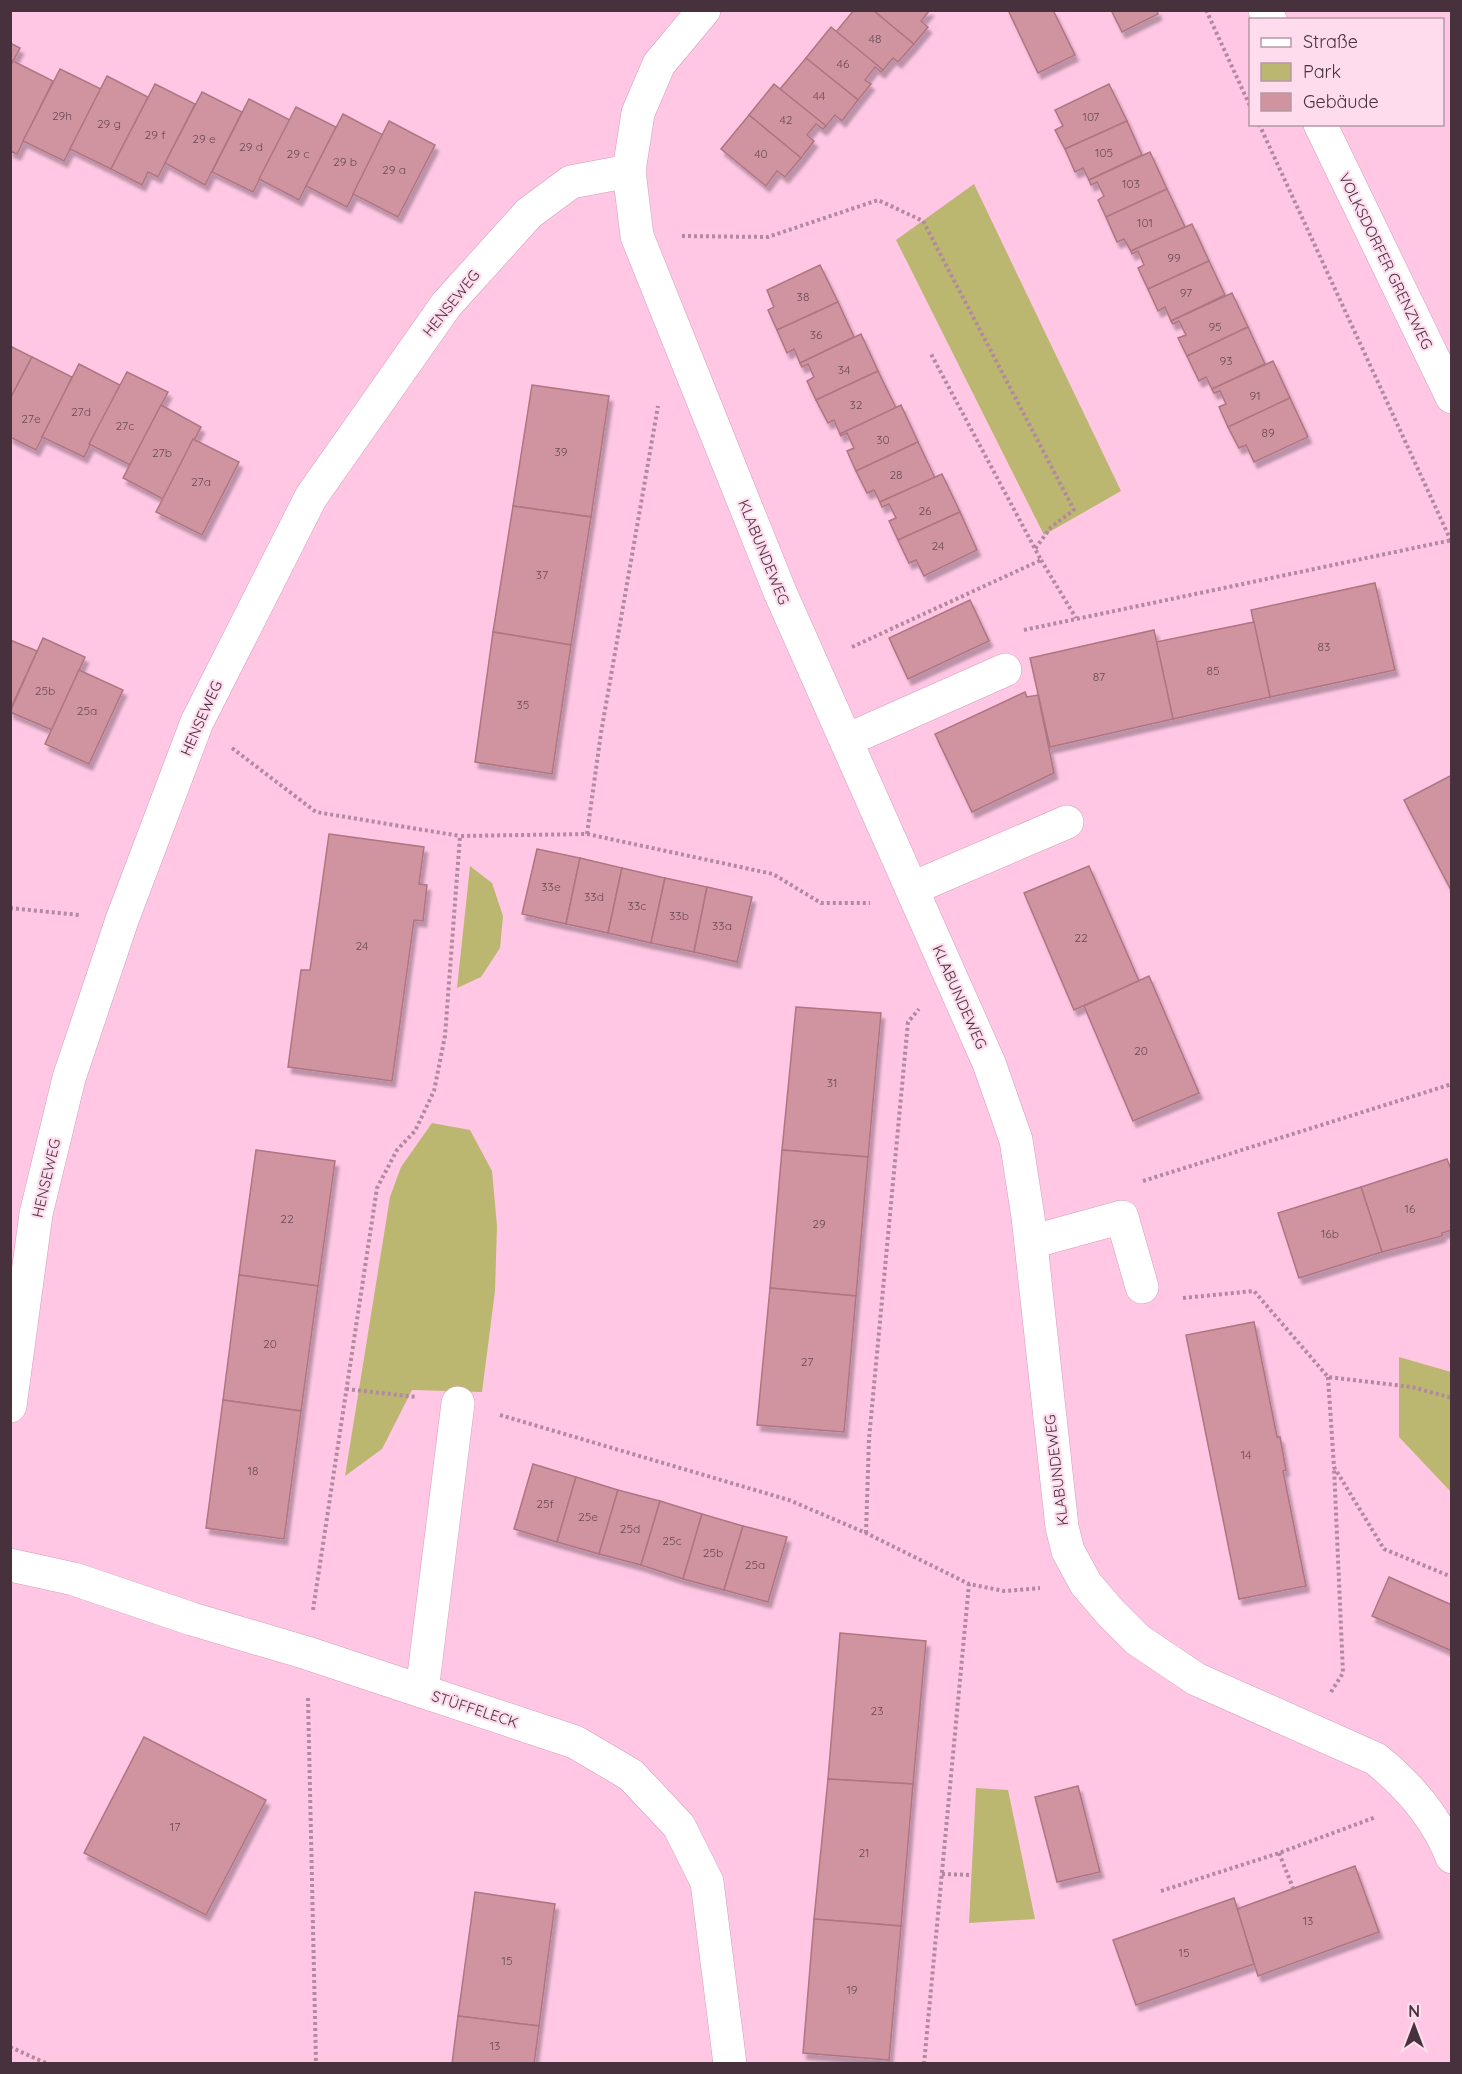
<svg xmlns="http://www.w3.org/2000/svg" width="1462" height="2074" font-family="Quicksand,sans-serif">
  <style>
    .green { fill: #bbb771 }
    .building { fill: #cf94a0; stroke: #af7581; stroke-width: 1.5; filter: url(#shadow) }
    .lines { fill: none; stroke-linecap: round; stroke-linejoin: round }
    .minor-casing { stroke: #d29db9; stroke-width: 34 }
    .path { stroke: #b3899f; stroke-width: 4; stroke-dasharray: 3 3; stroke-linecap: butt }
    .minor { stroke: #fff; stroke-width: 33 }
    .labels { text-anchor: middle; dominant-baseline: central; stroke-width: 4.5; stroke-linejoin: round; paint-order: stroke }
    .number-label { font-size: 12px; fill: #694a56 }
    .street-label { font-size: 15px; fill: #47313d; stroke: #fedced }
  </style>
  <defs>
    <filter id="shadow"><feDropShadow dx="3.5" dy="6" stdDeviation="1.5" flood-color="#0004"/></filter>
  </defs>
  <rect width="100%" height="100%" fill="#ffc7e4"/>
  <g class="green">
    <path d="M974,184l147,307 -77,44 -148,-295z"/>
    <path d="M470,866l22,17 11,33 -3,32 -19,29 -24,11z"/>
    <path d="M432,1123l38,7 22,41 5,55 -2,65 -13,101 -70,-2 -30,59 -37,27 45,-279 11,-30z"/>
    <path d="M1399,1357l52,15v120l-52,-55z"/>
    <path d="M976,1788l32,2 27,129 -66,4z"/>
  </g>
  <g class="building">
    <path d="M854,10h19l41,34 -16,18 -5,-4 -10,12 -47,-38z"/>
    <path d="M873,10h57l-9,11 7,6 -14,17z"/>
    <path d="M1008,10h45l22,45 -37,18z"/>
    <path d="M1111,10h46l1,4 -36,18z"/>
    <path d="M831,27l52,43 -2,2 -6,-5 -10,13 6,4 -13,16 -52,-42z"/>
    <path d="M10,43l10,5 -10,19z"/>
    <path d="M806,58l52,42 -16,21 -7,-6 -9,11 -46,-37z"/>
    <path d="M13,61l40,20 -36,73 -7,-3v-84z"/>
    <path d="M60,69l41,20 -37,72 -41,-20z"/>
    <path d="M107,76l41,21 -37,72 -41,-20z"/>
    <path d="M155,84l40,20 -37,73 -10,-5 -6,13 -31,-16z"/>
    <path d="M774,84l52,42 -3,3 -7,-5 -9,11 7,6 -13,17 -52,-43z"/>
    <path d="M1109,84l18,37 -62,28 -10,-19 8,-4 -8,-16z"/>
    <path d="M202,92l40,20 -37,73 -40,-22z"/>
    <path d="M249,99l41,21 -37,72 -41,-20z"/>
    <path d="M296,107l40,20 -37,73 -40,-21z"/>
    <path d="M343,114l40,21 -36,72 -41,-21z"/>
    <path d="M749,115l52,43 -16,19 -8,-6 -11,15 -45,-37z"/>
    <path d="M389,121l46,24 -37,72 -45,-23z"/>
    <path d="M1127,121l15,34 -53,25 -6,-12 -8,4 -10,-23z"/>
    <path d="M1150,152l17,37 -61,28 -8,-17 6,-4 -7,-14 -6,3 -2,-5z"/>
    <path d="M1167,189l18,38 -54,24 -7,-12 -7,3 -11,-25z"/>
    <path d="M1192,224l17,37 -61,28 -10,-21 6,-3 -6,-14 -6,3 -1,-3z"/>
    <path d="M1209,261l16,34 -54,26 -6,-14 -7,4 -10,-22z"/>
    <path d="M820,265l18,37 -61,28 -9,-20 6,-3 -7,-17z"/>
    <path d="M1232,293l16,34 -61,29 -9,-18 8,-3 -7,-14 -6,3 -2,-3z"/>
    <path d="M838,302l16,35 -54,26 -6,-14 -7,4 -10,-23z"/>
    <path d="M1248,327l17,37 -53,25 -6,-12 -7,4 -12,-25z"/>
    <path d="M861,334l17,37 -62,29 -9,-19 7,-4 -6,-13 -6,3 -2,-4z"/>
    <path d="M10,346l22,11 -22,42z"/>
    <path d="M32,357l40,20 -36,73 -26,-13v-38z"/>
    <path d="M1273,361l17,37 -62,29 -9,-20 7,-3 -6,-13 -6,2 -2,-4z"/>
    <path d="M79,364l41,21 -36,72 -42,-20z"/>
    <path d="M878,371l18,37 -56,26 -6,-14 -6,3 -12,-23z"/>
    <path d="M127,372l41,20 -38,73 -41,-21z"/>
    <path d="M532,385l77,11 -18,121 -78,-11z"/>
    <path d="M1290,398l18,39 -54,25 -8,-17 -7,3 -11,-21z"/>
    <path d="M161,405l40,22 -38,72 -40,-21z"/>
    <path d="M901,405l17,37 -62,29 -9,-20 7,-3 -7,-15 -6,3 -1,-2z"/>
    <path d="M193,439l46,23 -37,73 -46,-23z"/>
    <path d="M918,442l17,36 -55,24 -6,-12 -7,3 -11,-22z"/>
    <path d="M942,474l18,38 -62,28 -9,-19 7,-3 -7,-14 -7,3 -2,-5z"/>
    <path d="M513,506l78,11 -20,128 -78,-13z"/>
    <path d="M960,512l17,38 -53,26 -8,-16 -7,3 -11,-23z"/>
    <path d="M1375,583l20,87 -125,27 -19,-87z"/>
    <path d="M970,600l19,41 -81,38 -19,-41z"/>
    <path d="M1254,622l16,75 -97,22 -17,-77z"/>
    <path d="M1154,630l19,89 -123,28 -20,-89z"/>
    <path d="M493,632l78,13 -19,129 -77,-12z"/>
    <path d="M43,638l42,19 -33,73 -42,-18z"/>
    <path d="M10,640l27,11 -27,59z"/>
    <path d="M79,670l44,20 -34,74 -44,-20z"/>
    <path d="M1025,692l2,5 11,-2 16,78 -82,39 -37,-78z"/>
    <path d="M1452,775v117l-48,-92z"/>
    <path d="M329,834l95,13 -5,37 8,1 -4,36 -9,-1 -22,161 -104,-14 13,-97h9z"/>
    <path d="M537,849l43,9 -14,66 -44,-10z"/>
    <path d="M580,858l42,10 -14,65 -42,-9z"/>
    <path d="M1089,866l50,115 -65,29 -50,-117z"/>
    <path d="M622,868l43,10 -14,65 -43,-10z"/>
    <path d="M665,878l42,9 -13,65 -43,-9z"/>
    <path d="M707,887l45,10 -15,65 -43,-10z"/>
    <path d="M1149,976l50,117 -66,28 -49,-115z"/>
    <path d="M796,1007l85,6 -13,144 -86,-7z"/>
    <path d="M256,1150l79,11 -17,125 -79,-11z"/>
    <path d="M782,1150l86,7 -12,139 -86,-8z"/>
    <path d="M1447,1159l5,13v58l-10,3v3l-60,16 -21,-65z"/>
    <path d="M1361,1187l21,65 -83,26 -21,-65z"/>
    <path d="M239,1275l79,11 -17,125 -78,-11z"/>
    <path d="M770,1288l86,8 -12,136 -87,-7z"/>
    <path d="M1254,1322l23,115h3l6,33 -3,1 23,115 -67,13 -53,-264z"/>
    <path d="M223,1400l78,11 -17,128 -78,-11z"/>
    <path d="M533,1464l43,13 -19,65 -43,-13z"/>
    <path d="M576,1477l42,13 -19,64 -42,-12z"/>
    <path d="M618,1490l42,11 -19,64 -42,-11z"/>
    <path d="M660,1501l42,13 -19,65 -42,-14z"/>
    <path d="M702,1514l41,12 -19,64 -41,-11z"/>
    <path d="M743,1526l44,11 -19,65 -44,-12z"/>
    <path d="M1389,1577l63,28v46l-80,-35z"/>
    <path d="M840,1633l86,8 -13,143 -85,-5z"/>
    <path d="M144,1737l122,63 -60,115 -122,-62z"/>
    <path d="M828,1779l85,5 -12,142 -87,-7z"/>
    <path d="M1078,1786l22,86 -43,10 -22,-85z"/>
    <path d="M1355,1866l24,66 -121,44 -21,-67z"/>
    <path d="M475,1892l80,12 -16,122 -81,-10z"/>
    <path d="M1234,1898l20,66 -118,41 -23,-65z"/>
    <path d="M814,1919l87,7 -12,134 -86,-7z"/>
    <path d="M458,2016l81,10 -5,38h-82z"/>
  </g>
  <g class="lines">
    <defs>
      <g id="minor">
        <path d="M704,10l-45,54 -21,49 -9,58 8,65 143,356 209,471 27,77 12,77 34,310 6,24 18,33 24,28 28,28 58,39 180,80c32,26 61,59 76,98"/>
        <path d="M1265,10l5,10"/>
        <path d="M1320,124l132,273"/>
        <path d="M847,740l158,-70"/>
        <path d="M913,888l154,-66"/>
        <path d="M1031,1242l91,-25 20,70"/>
        <path d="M10,1406l26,-192 33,-136 53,-158 75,-198 114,-225 135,-192 83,-92 42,-31 58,-11"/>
        <path d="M10,1565l64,14 118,40 115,34 268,89 56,33 48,51 28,56 23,182"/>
        <path d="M422,1691l36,-288"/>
      </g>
    </defs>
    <use href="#minor" class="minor-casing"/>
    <g class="path">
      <path d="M1206,10l44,96"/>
      <path d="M1259,124l193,419"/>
      <path d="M682,236l86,1 110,-37 45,21 151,289 -23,17 -16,22"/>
      <path d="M1041,560l35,58"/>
      <path d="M1024,630l428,-90"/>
      <path d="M852,647l189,-87 -110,-206"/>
      <path d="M232,748l84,64 144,24"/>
      <path d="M587,834l14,-101 57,-327"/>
      <path d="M10,908l69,7"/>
      <path d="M1143,1181l309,-97"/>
      <path d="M1183,1298l71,-7 74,86 84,10 40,11"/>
      <path d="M1328,1377l6,90 50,82 68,28"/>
      <path d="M346,1389l70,8"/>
      <path d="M500,1415l289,85 77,33 103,51"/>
      <path d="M866,1533l3,-94 39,-417 11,-13"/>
      <path d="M313,1610l64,-422 20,-38 18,-19 19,-40 11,-55 15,-200 127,-2 186,40 48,29h49"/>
      <path d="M1331,1692l12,-19 -9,-206"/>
      <path d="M308,1698l8,366"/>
      <path d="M1279,1853l14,35"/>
      <path d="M942,1874l29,1"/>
      <path d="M1161,1891l118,-38 97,-36"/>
      <path d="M10,2047l38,17"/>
      <path d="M924,2064l45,-480 35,7 36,-3"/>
    </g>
    <use href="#minor" class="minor"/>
  </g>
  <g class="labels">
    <g class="number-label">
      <text x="875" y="38">48</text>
      <text x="843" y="63">46</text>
      <text x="819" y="95">44</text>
      <text x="62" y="115">29h</text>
      <text x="1091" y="116">107</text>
      <text x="786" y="119">42</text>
      <text x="109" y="123">29 g</text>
      <text x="155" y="134">29 f</text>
      <text x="204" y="138">29 e</text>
      <text x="251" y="146">29 d</text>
      <text x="1104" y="152">105</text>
      <text x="298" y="153">29 c</text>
      <text x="761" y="153">40</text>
      <text x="345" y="161">29 b</text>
      <text x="394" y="169">29 a</text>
      <text x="1131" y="183">103</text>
      <text x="1145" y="222">101</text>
      <text x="1174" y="257">99</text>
      <text x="1186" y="292">97</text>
      <text x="803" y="296">38</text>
      <text x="1215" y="326">95</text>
      <text x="816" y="334">36</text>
      <text x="1226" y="360">93</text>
      <text x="844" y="369">34</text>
      <text x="1255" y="395">91</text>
      <text x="856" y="404">32</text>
      <text x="81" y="411">27d</text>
      <text x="31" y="418">27e</text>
      <text x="125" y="425">27c</text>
      <text x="1268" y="432">89</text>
      <text x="883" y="439">30</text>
      <text x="561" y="451">39</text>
      <text x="162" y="452">27b</text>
      <text x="896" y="474">28</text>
      <text x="201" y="481">27a</text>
      <text x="925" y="510">26</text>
      <text x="938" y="545">24</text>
      <text x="542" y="574">37</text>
      <text x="1324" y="646">83</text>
      <text x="1213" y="670">85</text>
      <text x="1099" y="676">87</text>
      <text x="45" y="690">25b</text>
      <text x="523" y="704">35</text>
      <text x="87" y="710">25a</text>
      <text x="551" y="886">33e</text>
      <text x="594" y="896">33d</text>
      <text x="637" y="905">33c</text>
      <text x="679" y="915">33b</text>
      <text x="722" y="925">33a</text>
      <text x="1081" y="937">22</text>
      <text x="362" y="945">24</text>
      <text x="1141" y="1050">20</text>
      <text x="832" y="1082">31</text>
      <text x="1410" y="1208">16</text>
      <text x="287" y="1218">22</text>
      <text x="819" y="1223">29</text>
      <text x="1330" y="1233">16b</text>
      <text x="270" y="1343">20</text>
      <text x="807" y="1361">27</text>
      <text x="1246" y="1454">14</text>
      <text x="253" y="1470">18</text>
      <text x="545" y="1503">25f</text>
      <text x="588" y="1516">25e</text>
      <text x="630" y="1528">25d</text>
      <text x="672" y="1540">25c</text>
      <text x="713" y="1552">25b</text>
      <text x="755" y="1564">25a</text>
      <text x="877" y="1710">23</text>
      <text x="175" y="1826">17</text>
      <text x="864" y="1852">21</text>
      <text x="1308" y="1920">13</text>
      <text x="1184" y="1952">15</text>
      <text x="507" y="1960">15</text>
      <text x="852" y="1989">19</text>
      <text x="495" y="2045">13</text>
    </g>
    <g class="street-label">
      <text transform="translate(1386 261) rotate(64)">VOLKSDORFER GRENZWEG</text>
      <text transform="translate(451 303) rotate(-51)">HENSEWEG</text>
      <text transform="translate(764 552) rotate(68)">KLABUNDEWEG</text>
      <text transform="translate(201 718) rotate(-66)">HENSEWEG</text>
      <text transform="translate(960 997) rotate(66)">KLABUNDEWEG</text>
      <text transform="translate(46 1178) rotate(-77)">HENSEWEG</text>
      <text transform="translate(1056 1470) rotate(-97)">KLABUNDEWEG</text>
      <text transform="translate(475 1709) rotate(18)">STÜFFELECK</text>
    </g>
  </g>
  <rect width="1462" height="2074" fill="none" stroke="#47313d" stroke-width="24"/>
  <rect x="1249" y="18" width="195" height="108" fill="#fedced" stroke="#b598a7" stroke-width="1.5"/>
  <rect x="1261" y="38" width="30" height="9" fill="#ffffff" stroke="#b598a7" stroke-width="1.5"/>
  <text x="1303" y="48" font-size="18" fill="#47313d">Straße</text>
  <rect x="1261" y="63" width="30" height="18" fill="#bbb771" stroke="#b598a7" stroke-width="1.5"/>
  <text x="1303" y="78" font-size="18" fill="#47313d">Park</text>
  <rect x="1261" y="93" width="30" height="18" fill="#cf94a0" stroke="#b598a7" stroke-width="1.5"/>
  <text x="1303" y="108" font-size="18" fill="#47313d">Gebäude</text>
  <g transform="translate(1414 2026)" stroke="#fedced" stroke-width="4.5" paint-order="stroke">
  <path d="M0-4.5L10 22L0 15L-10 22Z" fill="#47313d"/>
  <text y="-9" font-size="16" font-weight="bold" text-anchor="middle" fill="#47313d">N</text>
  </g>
</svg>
